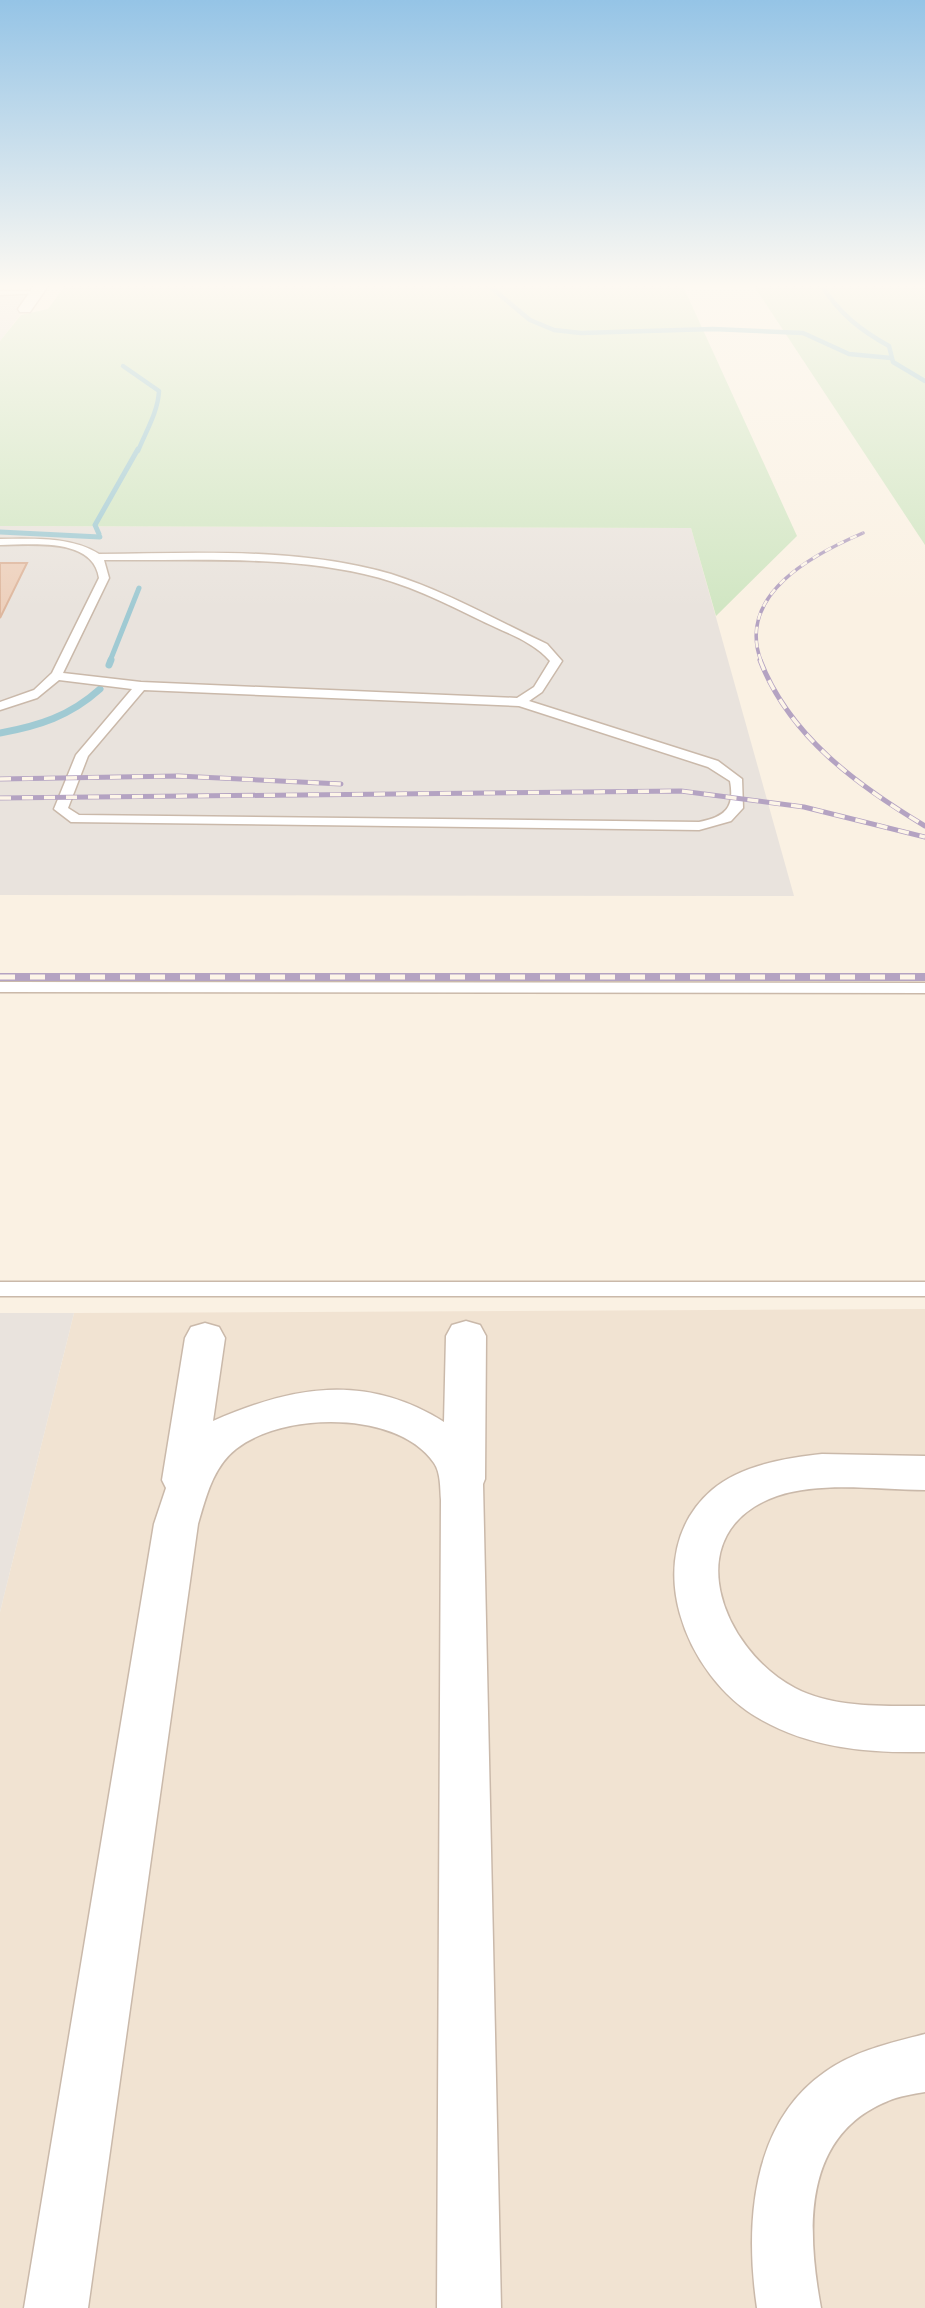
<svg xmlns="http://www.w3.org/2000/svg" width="925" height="2308" font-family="'PT Sans',sans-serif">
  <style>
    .residential { fill: #f1e3d2 }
    .industrial { fill: #e9e3dd }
    .green { fill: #d1e6c3 }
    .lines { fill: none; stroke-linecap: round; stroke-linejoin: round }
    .stream-far2 { stroke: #a0cad3; stroke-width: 4.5 }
    .stream-far1 { stroke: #a0cad3; stroke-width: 5 }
    .stream { stroke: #a0cad3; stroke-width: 7 }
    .building { fill: #edd0bc; stroke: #deb79e; stroke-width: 2 }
    .lane-casing { stroke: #cab9aa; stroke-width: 3 }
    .street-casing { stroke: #cab9aa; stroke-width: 3 }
    .lane { fill: #fff; fill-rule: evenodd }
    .street { fill: #fff; fill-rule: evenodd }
    .rail-far2-casing { stroke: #b4a3c2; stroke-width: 3.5 }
    .rail-far1-casing { stroke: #b4a3c2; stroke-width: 5 }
    .rail-casing { stroke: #b4a3c2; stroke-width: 8 }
    .rail-far2 { stroke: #fdf5e8; stroke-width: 2.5; stroke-dasharray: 7; stroke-linecap: butt }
    .rail-far1 { stroke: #fdf5e8; stroke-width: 3.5; stroke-dasharray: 11; stroke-linecap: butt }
    .rail { stroke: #fdf5e8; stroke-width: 5; stroke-dasharray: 15; stroke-linecap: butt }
  </style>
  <rect width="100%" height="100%" fill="#faf1e3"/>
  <path class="residential" d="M925,1309v999h-925v-696l74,-299z"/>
  <g class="industrial">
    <path d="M0,290h39l-39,51z"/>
    <path d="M0,526l691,2 103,368 -794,-1z"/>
    <path d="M0,1313h74l-74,299z"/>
  </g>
  <g class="green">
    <path d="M65,286h618l114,250 -81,80 -25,-88 -691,-2v-185l21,-26 27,-6z"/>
    <path d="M754,286h171v259z"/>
  </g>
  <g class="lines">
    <g class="stream-far2">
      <path d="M489,286l41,34 24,10 27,3 132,-4 90,4 46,21 42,4"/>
      <path d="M822,286c18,28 38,44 67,60l4,16 32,19"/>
      <path d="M123,366l36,25c-1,21 -13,40 -21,60"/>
    </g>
    <g class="stream-far1">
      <path d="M0,532l100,5"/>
      <path d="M99,534l-4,-9 43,-76"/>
      <path d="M110,661l29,-73"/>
    </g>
    <g class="stream">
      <path d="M109,665l2,-5"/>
      <path d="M0,733c39,-7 70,-17 100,-44"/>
    </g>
  </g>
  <path class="building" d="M0,563h27l-27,55z"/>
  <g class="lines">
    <defs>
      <g id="lane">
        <path d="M0,291h37l4,2 -41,2z"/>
        <path d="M0,539c32,0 71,-3 99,15 96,-1 198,-7 292,20 54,17 105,46 156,70l15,17 -20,31 -13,9 189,60 24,18 1,29 -12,13 -32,9 -628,-8 -17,-13 22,-54 56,-66 -73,-9 -22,18 -37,12v-8l34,-12 18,-17 47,-95c-6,-41 -68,-33 -99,-33zM104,560c86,1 175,-5 260,14 41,9 80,28 118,47 24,12 51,20 68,40l-16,26 -17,11 -376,-16 -78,-9 46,-95zM144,690l375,16 189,61 22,14c5,27 -5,36 -31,41l-620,-7 -11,-7 20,-52z"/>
        <path d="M0,982l925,1v10l-925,-1z"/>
        <rect x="0" y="1282" width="925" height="14"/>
      </g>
      <g id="street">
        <path d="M34,286h14l-18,26h-10l-2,-3z"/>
        <path d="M466,1321l14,4 6,11 -1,143 -2,5 18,824h-64l4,-808c-1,-11 0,-27 -7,-37 -36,-53 -151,-51 -198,-14 -23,18 -30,48 -38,75l-110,784h-64l130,-784 12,-36 -4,-8 23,-142 6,-11 14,-4 14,4 6,11 -12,83c79,-35 153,-48 231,1l2,-86 6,-11z"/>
        <path d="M822,1454l103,2v34c-47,0 -103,-9 -148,6 -102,36 -55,154 18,192 38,20 88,18 130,18v46c-57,1 -115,-4 -165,-33 -75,-42 -123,-164 -48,-229 29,-25 74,-32 110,-36z"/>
        <path d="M925,2034v58c-12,2 -26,4 -37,9 -87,35 -81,131 -67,207h-64c-12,-81 -7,-184 68,-236 29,-21 65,-29 100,-38z"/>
      </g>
    </defs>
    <use href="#lane" class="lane-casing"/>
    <use href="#street" class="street-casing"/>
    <use href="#lane" class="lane"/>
    <use href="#street" class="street"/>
    <defs>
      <path id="rail-far2" d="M761,661c-25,-67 53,-107 102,-128"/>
      <g id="rail-far1">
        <path d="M760,660c29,76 97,125 165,166"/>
        <path d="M0,779l178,-3 163,8"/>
        <path d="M0,798l681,-7 123,16 121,30"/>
      </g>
      <path id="rail" d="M0,977h925"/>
    </defs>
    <use href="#rail-far2" class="rail-far2-casing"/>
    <use href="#rail-far1" class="rail-far1-casing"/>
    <use href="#rail" class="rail-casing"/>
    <use href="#rail-far2" class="rail-far2"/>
    <use href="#rail-far1" class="rail-far1"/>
    <use href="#rail" class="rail"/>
  </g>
  <linearGradient id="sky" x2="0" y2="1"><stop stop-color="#95c4e6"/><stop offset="0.47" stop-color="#fdf9f2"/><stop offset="1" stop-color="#fdf9f2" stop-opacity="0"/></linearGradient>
  <rect width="925" height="609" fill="url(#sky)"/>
</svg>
